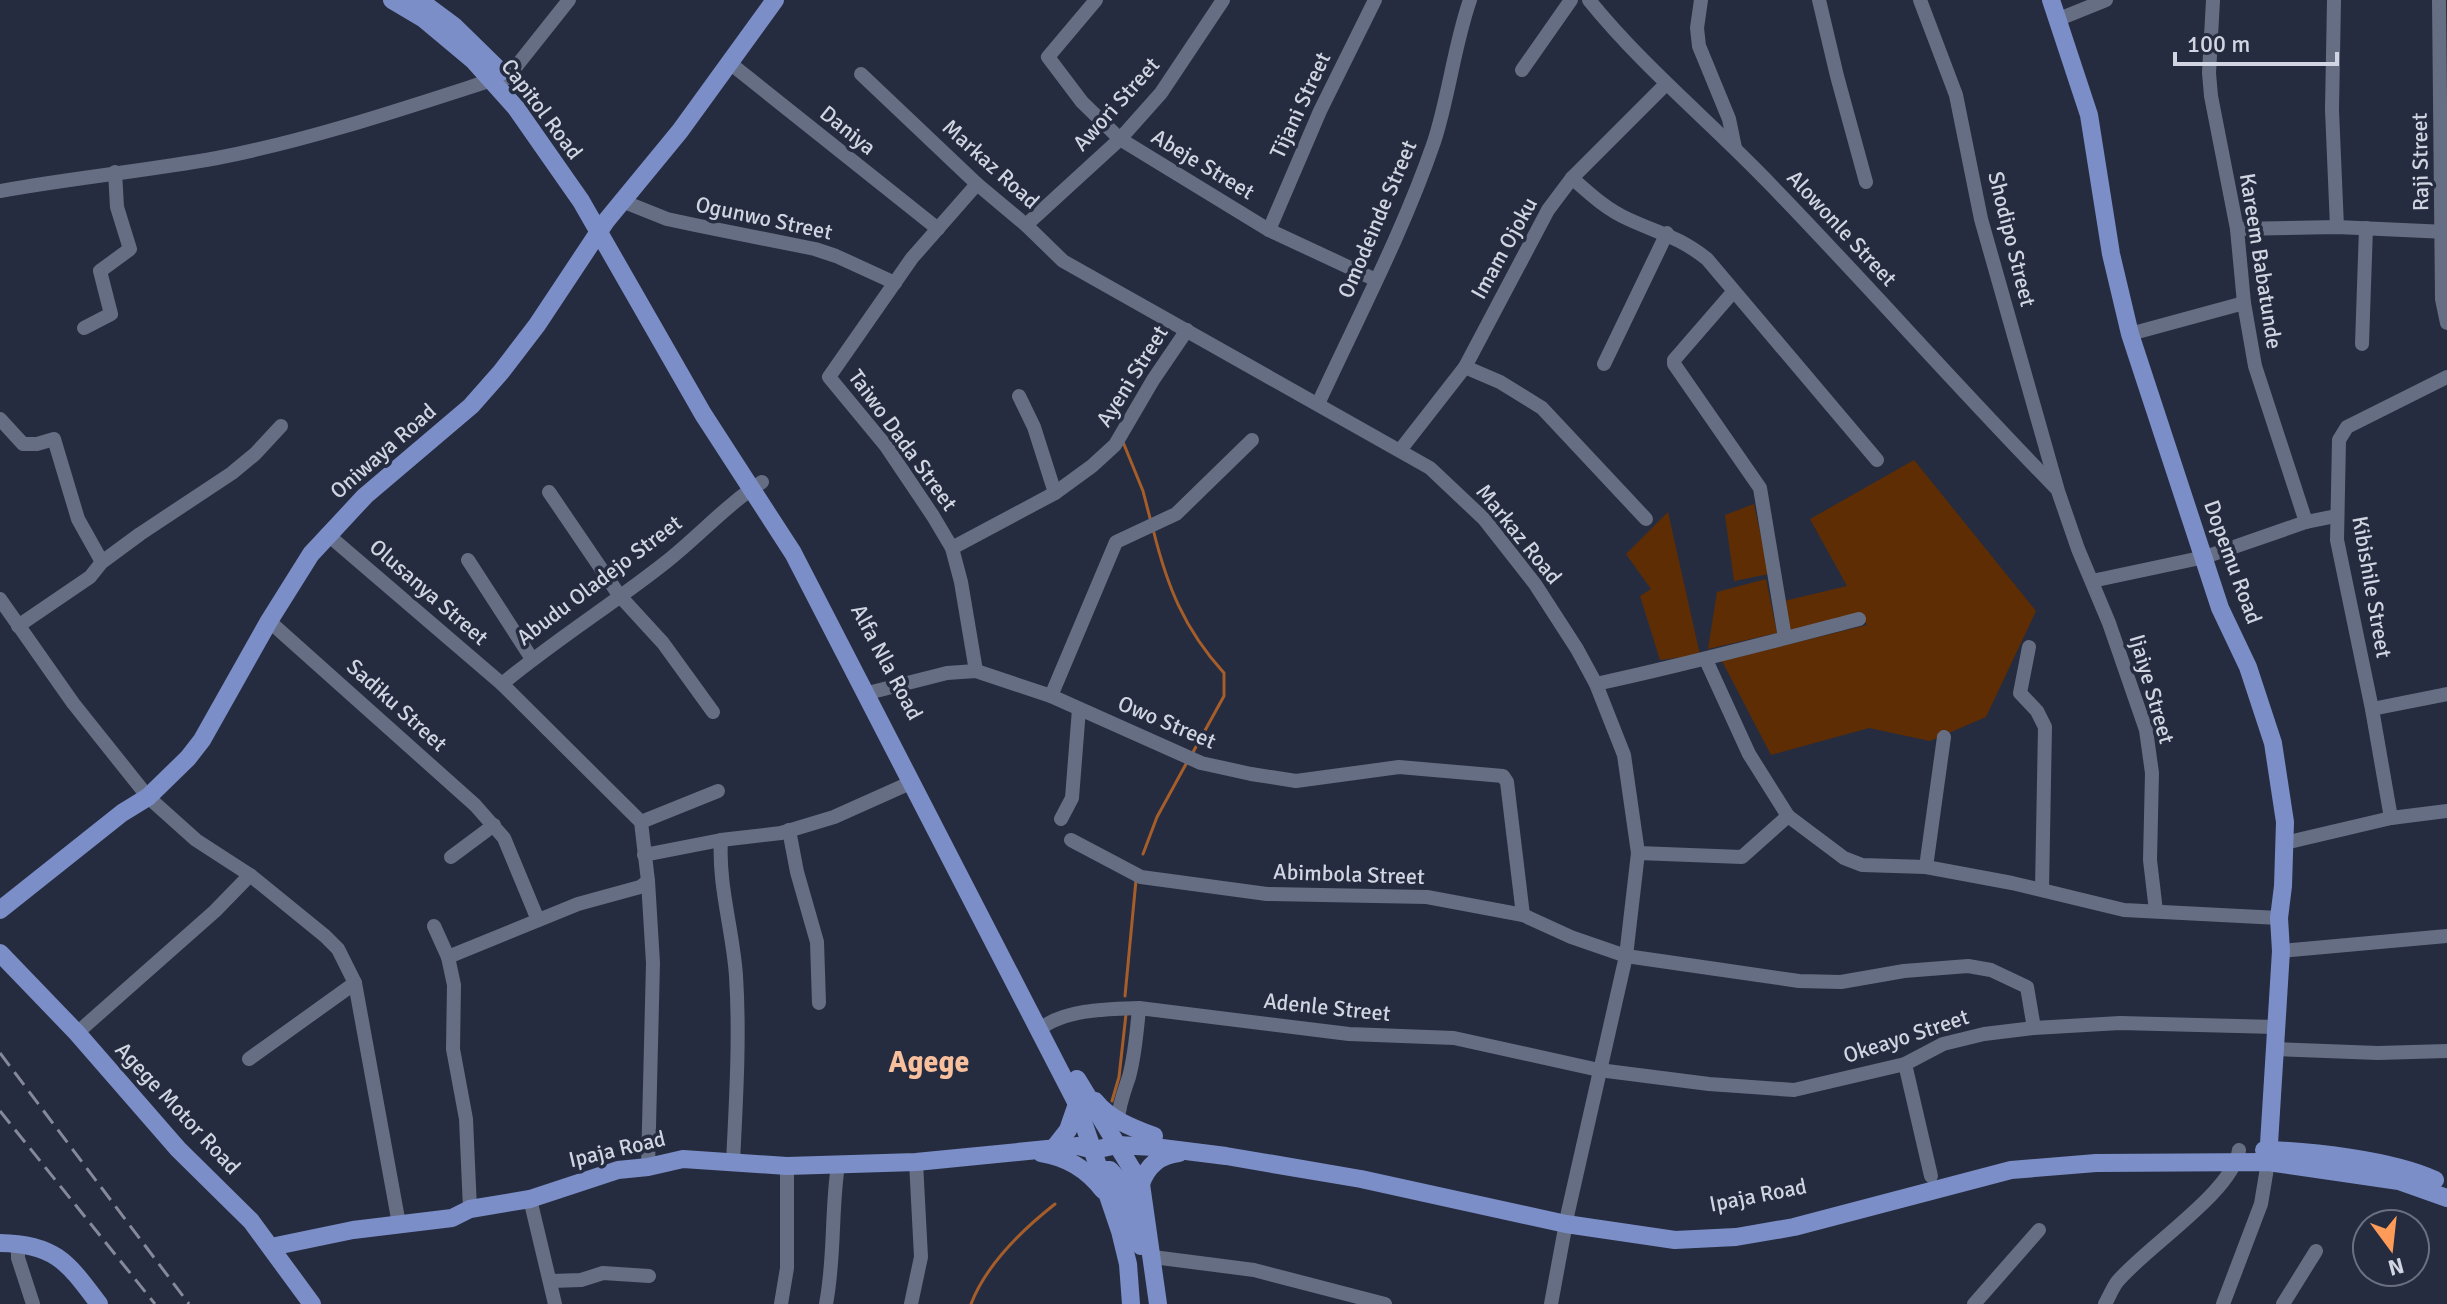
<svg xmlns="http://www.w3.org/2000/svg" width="2447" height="1304" font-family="Signika,sans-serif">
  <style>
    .green { fill: #5e2d04 }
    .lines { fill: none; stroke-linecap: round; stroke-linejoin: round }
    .stream { stroke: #a55d2a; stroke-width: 3 }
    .minor { stroke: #666e84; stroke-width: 14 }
    .major { stroke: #7c8ec7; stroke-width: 18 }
    .rail { stroke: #858999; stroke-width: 3; stroke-dasharray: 16 8; stroke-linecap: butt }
    .labels { text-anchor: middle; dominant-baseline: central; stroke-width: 7; stroke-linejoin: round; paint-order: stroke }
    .street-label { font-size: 22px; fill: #d1d5e2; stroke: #262c3f }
    .district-label { font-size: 30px; font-weight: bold; fill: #f9c09d; stroke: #262c3f }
  </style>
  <rect width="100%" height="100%" fill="#262c3f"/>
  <g class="green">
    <path d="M1914,460l122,151 -50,106 -56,24 -61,-13 -98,27 -49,-94 145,-36 -9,-12 -69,18 -5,-30 63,-15 -37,-67z"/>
    <path d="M1754,504l15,70 -35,7 -9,-66z"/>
    <path d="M1668,512l32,143 -40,5 -20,-64 11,-7 -25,-35z"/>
    <path d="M1766,579l11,54 -69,16 9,-57z"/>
  </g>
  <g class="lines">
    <g class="stream">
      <path d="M1123,442l20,49 8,31"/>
      <path d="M1153,529c14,57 31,100 71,144v23l-32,58"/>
      <path d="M1143,854l14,-37 29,-53"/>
      <path d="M1125,996l11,-116"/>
      <path d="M1112,1101l7,-24 7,-63"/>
      <path d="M971,1304c15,-39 51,-74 84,-100"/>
    </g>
    <g class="minor">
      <path d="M1096,0l-48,57 34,45 38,37 149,91 107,50"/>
      <path d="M1589,0c55,68 123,123 183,186 96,99 187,203 283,301"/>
      <path d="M1701,0l-4,28 2,18 30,73 6,29"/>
      <path d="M1819,0l18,76 29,106"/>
      <path d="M1920,0l36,95 25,124 77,272 20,58 31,74 37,107 6,43 -2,87 6,51"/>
      <path d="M2213,0l-4,73 2,23 26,133 7,74 11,63 51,156"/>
      <path d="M2334,0l-2,110 5,117"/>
      <path d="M2439,0l3,299 5,24"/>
      <path d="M2059,19l47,-19"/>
      <path d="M731,64l207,165"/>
      <path d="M1522,70l49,-70"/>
      <path d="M861,74l116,110 49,41 37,36 367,207 54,51 51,65 42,65 19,35 28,71 14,98 -12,103 -58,256 -17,92"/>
      <path d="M507,78l62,-78"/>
      <path d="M1572,178c18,16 34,31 56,41 32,15 50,17 79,40l170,201"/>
      <path d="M0,191c72,-13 145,-20 217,-33 93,-18 185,-49 275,-78"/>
      <path d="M622,201l45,18 28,6 120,24 21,7 59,27"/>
      <path d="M1026,225l94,-86 41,-46 62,-93"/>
      <path d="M2237,229l100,-2 110,5"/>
      <path d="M1269,230l51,-119 55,-111"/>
      <path d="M1733,292l-59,68v4l86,124 25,150"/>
      <path d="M84,328l27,-14 -11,-43 30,-22 -13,-42 -2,-35"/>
      <path d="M2130,334l114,-31"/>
      <path d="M2362,344l4,-116"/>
      <path d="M1604,364l63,-131"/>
      <path d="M1465,367l35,15 42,26 104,111"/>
      <path d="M1019,396l15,31 21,66"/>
      <path d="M1318,404c40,-87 85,-172 116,-262 15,-46 20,-96 36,-142"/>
      <path d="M0,419l23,25h14l17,-5 24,80 24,43"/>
      <path d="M1401,449l64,-82 83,-157 24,-32 94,-94"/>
      <path d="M549,492l70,103 44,48 50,69"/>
      <path d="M327,534l175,150 139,138 7,59 5,82 -5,204"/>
      <path d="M952,548l103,-55 37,-27 23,-21 38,-65 34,-50"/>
      <path d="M468,560l64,99"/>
      <path d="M2092,581l113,-24 101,-35 30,-6"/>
      <path d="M0,599l73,104 75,94 48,43 54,35 75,61 13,13 17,34 44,241"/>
      <path d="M269,621l206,184 29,33 34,82"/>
      <path d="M18,626l72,-49 12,-15 38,-28 92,-61 23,-19 26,-28"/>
      <path d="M2029,647l-9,46 17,18 8,16 -3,162"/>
      <path d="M1706,660l43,94 39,62 56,42 18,7 64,2 86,16 112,27 155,8"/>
      <path d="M976,671l-15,-89 -9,-34 -19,-32 -47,-70 -57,-69 83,-119 65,-74"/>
      <path d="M502,684c53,-44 111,-80 164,-122 33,-26 60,-57 96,-80"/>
      <path d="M1596,684c89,-19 175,-42 263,-65"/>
      <path d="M864,694l83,-21 29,-2 75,25 150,67 50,11 45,7 103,-14 104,9 4,6 16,133"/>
      <path d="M1051,696l65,-154 60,-28 76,-74"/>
      <path d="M2372,709l75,-15"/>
      <path d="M2391,818l-19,-109 -35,-169 2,-100 8,-13 100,-50"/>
      <path d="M1061,819l11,-21 7,-89"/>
      <path d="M641,822l77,-31"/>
      <path d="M789,830l8,42 20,70 2,61"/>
      <path d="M721,840c-3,45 12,91 15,136 4,61 0,125 -3,186"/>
      <path d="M1071,840l70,37 126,17 160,3 96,18 48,22 55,19 90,13 83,12 42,1 63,-11 64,-5 23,4 36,17 7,41"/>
      <path d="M2285,843l106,-25 56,-7"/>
      <path d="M1638,853l104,4 46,-41"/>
      <path d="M644,855l77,-15 60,-7 53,-16 76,-34"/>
      <path d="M451,857l43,-32"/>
      <path d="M1926,867l18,-130"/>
      <path d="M434,926l14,31 6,28 -1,64 13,70 4,90"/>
      <path d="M2281,951l166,-15"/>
      <path d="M448,957l130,-53 62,-17 8,-6"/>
      <path d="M1040,1029c25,-20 68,-20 99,-21l210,26 105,4 145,32 110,14 85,6 111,-26 38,-20 41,-10 50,-6 86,-5 156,4"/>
      <path d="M77,1033l138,-122 35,-36"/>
      <path d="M2276,1049l102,4 69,-2"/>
      <path d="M249,1059l106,-76"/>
      <path d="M1905,1064l26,112"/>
      <path d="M1118,1120c1,-16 6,-28 11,-43 6,-22 8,-46 10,-69"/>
      <path d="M530,1199l25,105"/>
      <path d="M18,1244v14l15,46"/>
      <path d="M1153,1257l101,13 131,34"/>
      <path d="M551,1281l30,-1 22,-7 46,3"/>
      <path d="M781,1304l6,-36v-102"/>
      <path d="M826,1304c9,-46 5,-93 12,-139"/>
      <path d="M911,1304l10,-47 -5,-95"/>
      <path d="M1974,1304l65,-74"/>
      <path d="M2105,1304c4,-7 7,-15 12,-22 29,-35 116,-90 122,-132"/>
      <path d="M2223,1304l38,-100 7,-42"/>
      <path d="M2283,1304l33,-53"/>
    </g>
    <g class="major">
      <path d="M392,0l32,19 49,41 43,48 65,93 122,213 90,139 284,551 43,127 8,33 3,40"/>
      <path d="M419,0l35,26 47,46"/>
      <path d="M2051,0l38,115 22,139 19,80 90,274 28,59 25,76 12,79 -2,64 -4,32 2,33 -13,209"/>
      <path d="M0,910l122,-97 26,-16 40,-39 14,-18 67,-119 42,-67 54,-58 106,-90 30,-34 36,-47 69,-104 74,-90 95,-131"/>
      <path d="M0,953l77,80 101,116 73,72 61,83"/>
      <path d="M1077,1079l64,105 17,120"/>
      <path d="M1095,1101c14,18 38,27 59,35"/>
      <path d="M1054,1148l14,-18 9,-26"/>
      <path d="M2264,1150c47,1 128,10 171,30"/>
      <path d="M1041,1153c26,4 46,16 62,37"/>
      <path d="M1100,1170h10l11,12 5,12 15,52"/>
      <path d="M1141,1184c6,-18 18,-29 38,-31"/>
      <path d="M0,1243c56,1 68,20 99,61"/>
      <path d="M271,1247l82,-17 99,-12 18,-9 60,-10 88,-29 30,-3 35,-8 104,7 129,-4 162,-16 16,4 23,-5 37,2 72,9 135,23 205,45 109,16 61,-3 58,-10 217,-57 85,-7 172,-1 131,19 48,17"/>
    </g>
    <g class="rail">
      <path d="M0,1053l189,251"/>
      <path d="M0,1111l155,193"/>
    </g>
  </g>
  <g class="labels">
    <g class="street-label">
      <text transform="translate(1116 104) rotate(-48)">Awori Street</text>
      <text transform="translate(1300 105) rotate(-65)">Tijani Street</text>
      <text transform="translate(542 109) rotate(53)">Capitol Road</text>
      <text transform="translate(848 130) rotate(39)">Daniya</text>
      <text transform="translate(2420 162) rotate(-91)">Raji Street</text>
      <text transform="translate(991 164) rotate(42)">Markaz Road</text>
      <text transform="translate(1203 164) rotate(31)">Abeje Street</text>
      <text transform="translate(764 218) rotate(12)">Ogunwo Street</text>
      <text transform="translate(1377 219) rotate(-67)">Omodeinde Street</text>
      <text transform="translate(1842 228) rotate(47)">Alowonle Street</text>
      <text transform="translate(2012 239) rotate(76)">Shodipo Street</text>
      <text transform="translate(1504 248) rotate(-61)">Imam Ojoku</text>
      <text transform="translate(2261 261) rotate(81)">Kareem Babatunde</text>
      <text transform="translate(1132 376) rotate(-58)">Ayeni Street</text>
      <text transform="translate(903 440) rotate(54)">Taiwo Dada Street</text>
      <text transform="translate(383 451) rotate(-41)">Oniwaya Road</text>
      <text transform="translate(1519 534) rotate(51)">Markaz Road</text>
      <text transform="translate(2233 562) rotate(70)">Dopemu Road</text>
      <text transform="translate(599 580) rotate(-37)">Abudu Oladejo Street</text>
      <text transform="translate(2372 587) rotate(80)">Kibishile Street</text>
      <text transform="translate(429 592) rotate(41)">Olusanya Street</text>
      <text transform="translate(887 662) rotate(62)">Alfa Nla Road</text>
      <text transform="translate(2152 689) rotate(74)">Ijaiye Street</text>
      <text transform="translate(397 705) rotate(42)">Sadiku Street</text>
      <text transform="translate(1167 722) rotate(23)">Owo Street</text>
      <text transform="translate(1349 874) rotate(2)">Abimbola Street</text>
      <text transform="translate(1327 1007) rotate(6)">Adenle Street</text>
      <text transform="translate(1906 1036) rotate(-18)">Okeayo Street</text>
      <text transform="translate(178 1108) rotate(47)">Agege Motor Road</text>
      <text transform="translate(617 1149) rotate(-13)">Ipaja Road</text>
      <text transform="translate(1758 1195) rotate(-11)">Ipaja Road</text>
    </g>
    <g class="district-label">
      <text x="929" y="1062">Agege</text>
    </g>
  </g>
  <g transform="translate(2391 1248) rotate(165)"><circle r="38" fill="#262c3f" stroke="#6a7080" stroke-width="2"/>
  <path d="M0-6L14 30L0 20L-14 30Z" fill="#fe9b58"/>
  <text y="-12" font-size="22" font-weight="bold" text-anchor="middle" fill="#d1d5e2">N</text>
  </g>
  <path d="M2175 52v12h162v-12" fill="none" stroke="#d1d5e2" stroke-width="4"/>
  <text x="2187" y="52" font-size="24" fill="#d1d5e2" stroke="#262c3f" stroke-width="6" paint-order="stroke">100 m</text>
</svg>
